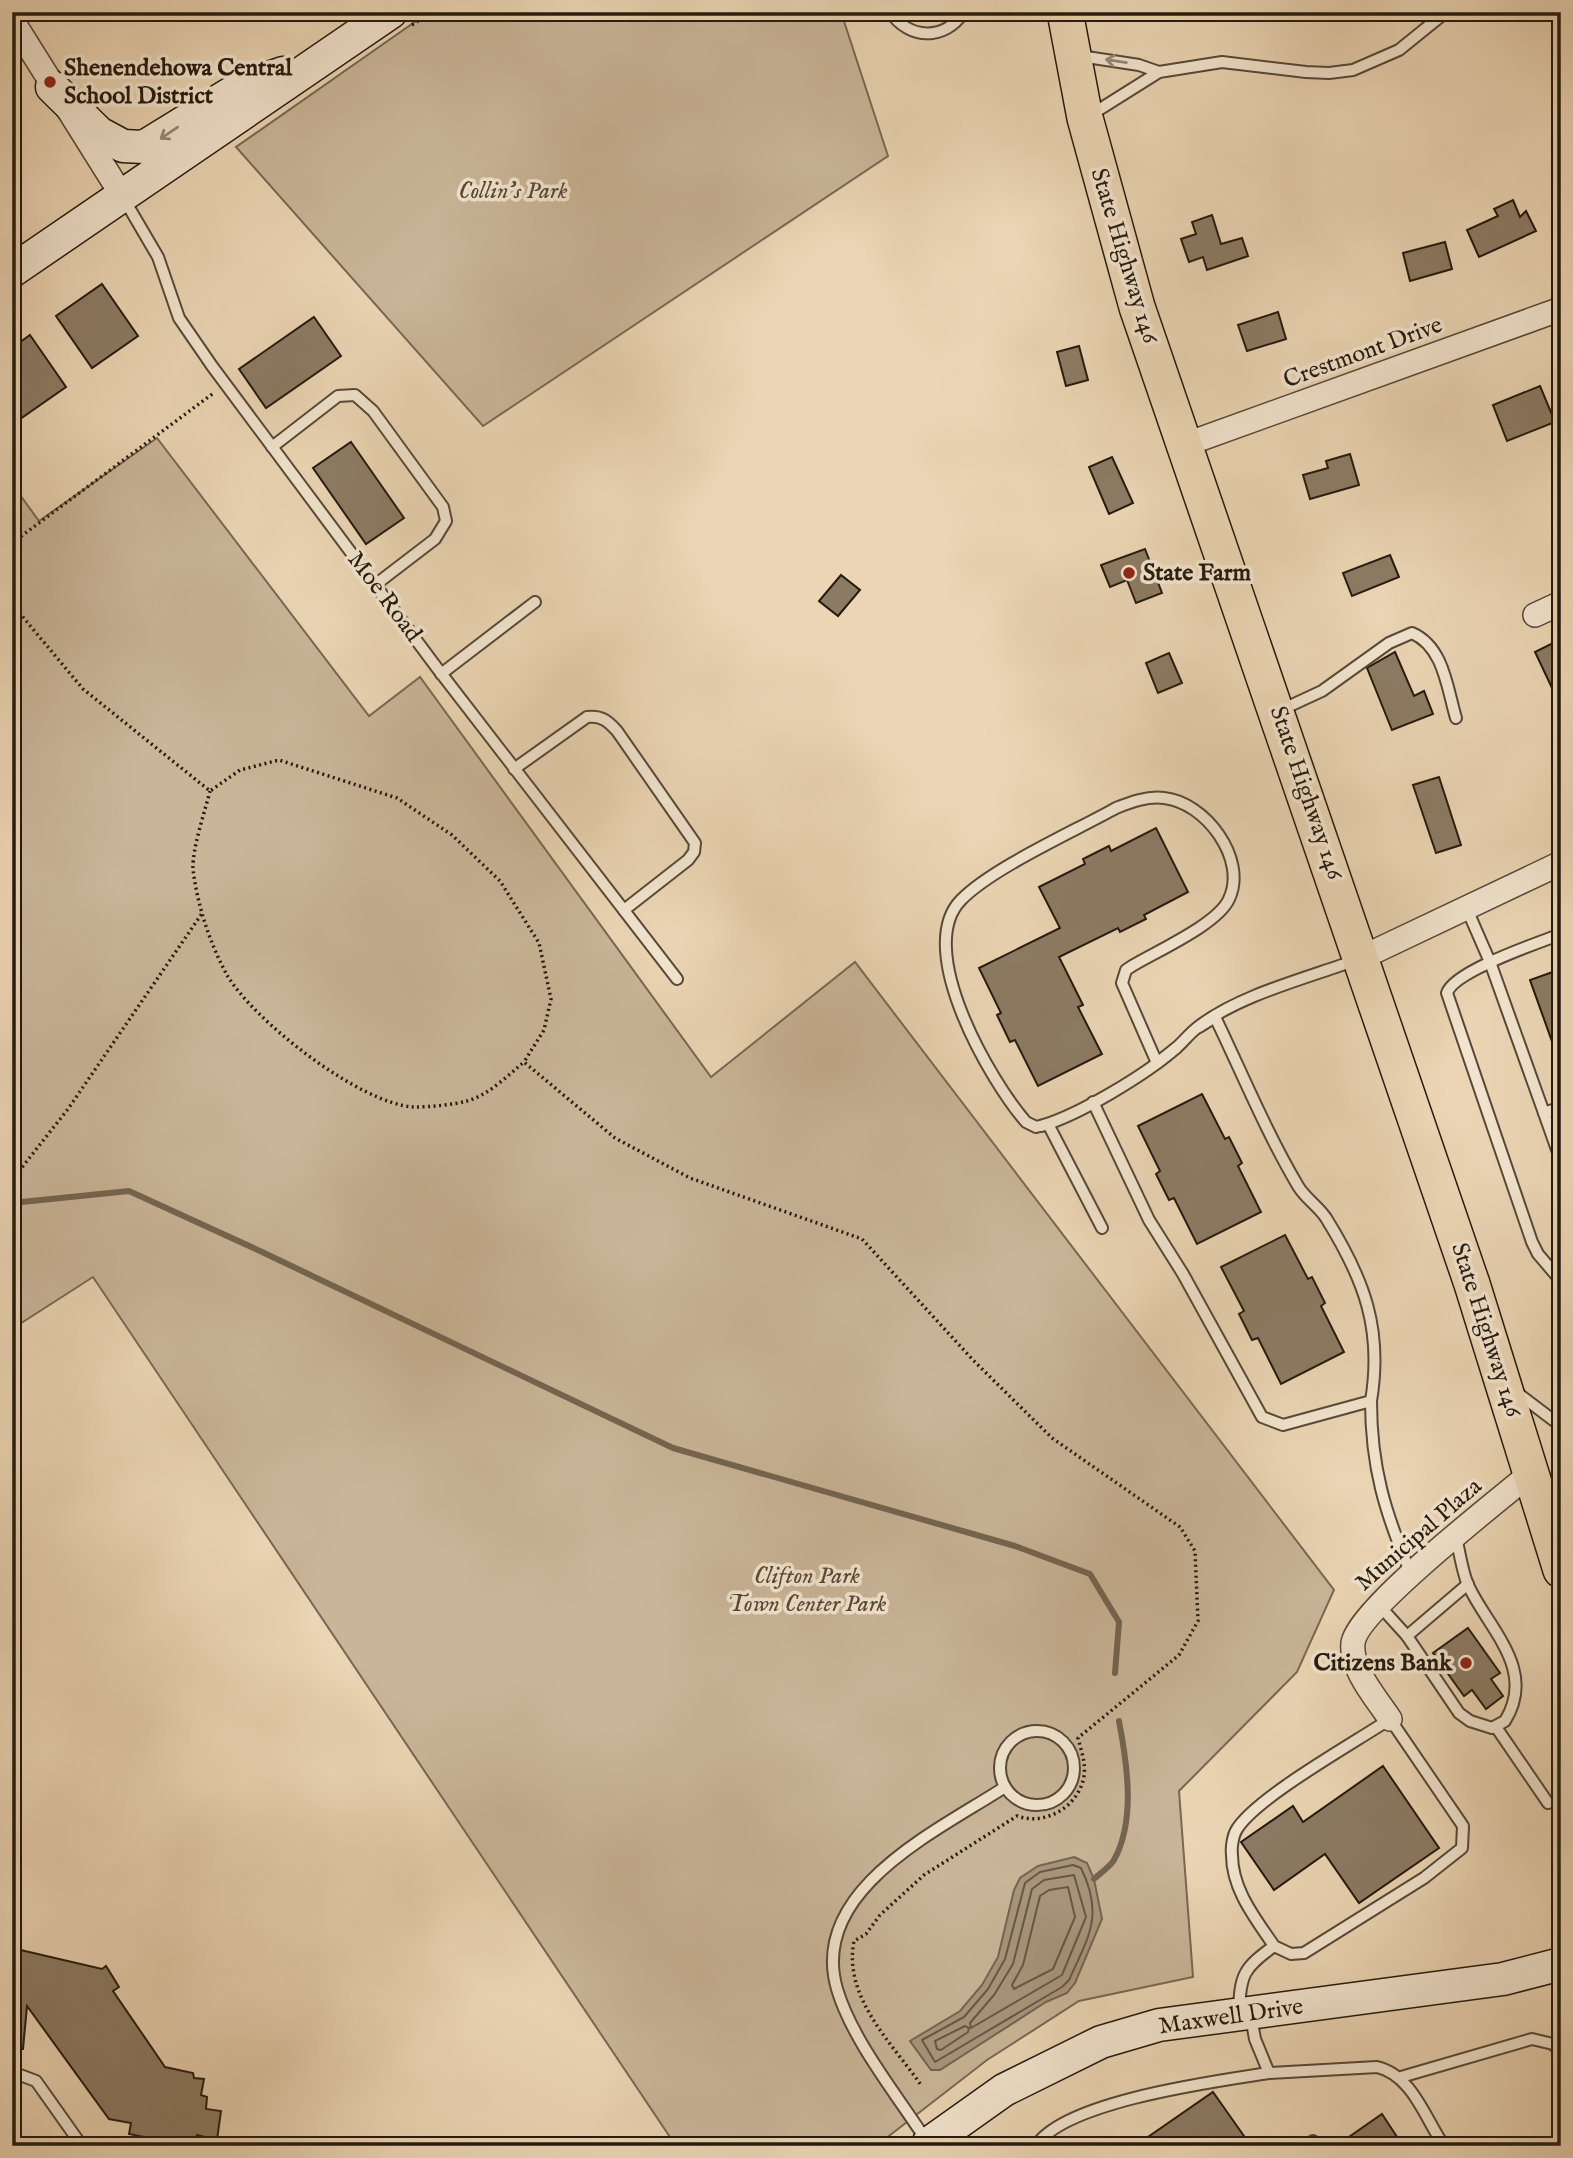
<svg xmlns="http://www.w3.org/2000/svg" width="1573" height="2158" font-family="'IM FELL English',serif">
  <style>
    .green { fill: #c9b598; stroke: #776853; stroke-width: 2 }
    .water { fill: #a8957c; stroke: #746450; stroke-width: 2 }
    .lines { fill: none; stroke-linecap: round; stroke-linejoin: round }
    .shore { stroke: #665845; stroke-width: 2 }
    .stream { stroke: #746450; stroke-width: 6 }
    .building { fill: #8c7b64; stroke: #251a0e; stroke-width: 2 }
    .lane-casing { stroke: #564938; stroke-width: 14 }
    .street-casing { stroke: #564938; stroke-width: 26 }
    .secondary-casing { stroke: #251a0e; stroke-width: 35 }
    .primary-casing { stroke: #251a0e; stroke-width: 38 }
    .path { stroke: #251a0e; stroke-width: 3.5; stroke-dasharray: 2 3.5; stroke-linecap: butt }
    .lane { stroke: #f2e4ce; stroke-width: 10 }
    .street { stroke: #f2e4ce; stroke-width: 23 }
    .secondary { stroke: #f2e4ce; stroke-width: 32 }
    .primary { stroke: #ebd5b4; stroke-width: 35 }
    .oneway { stroke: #968978 }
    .poi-dot { fill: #8f2418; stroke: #f2e4ce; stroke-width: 2.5 }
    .labels { text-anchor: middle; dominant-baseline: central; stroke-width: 7; stroke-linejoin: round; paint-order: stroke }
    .poi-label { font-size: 24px; font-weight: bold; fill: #251a0e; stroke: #f2e4ce; text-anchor: start }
    .park-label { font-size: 24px; font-style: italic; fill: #564837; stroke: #f2e4ce }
    .street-label { font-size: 24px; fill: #251a0e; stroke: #f2e4ce }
  </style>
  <rect width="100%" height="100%" fill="#ebd5b4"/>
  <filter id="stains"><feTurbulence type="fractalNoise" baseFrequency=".00286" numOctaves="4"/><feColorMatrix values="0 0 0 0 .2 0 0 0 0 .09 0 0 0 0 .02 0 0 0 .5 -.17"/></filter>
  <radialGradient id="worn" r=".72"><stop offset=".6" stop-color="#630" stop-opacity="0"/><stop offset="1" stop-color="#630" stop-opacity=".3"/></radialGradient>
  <g class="green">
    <path d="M429,12h412l47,144 -405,270 -247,-279z"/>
    <path d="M157,438l212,278 51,-39 291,400 144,-115 479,628 -37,82 -118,119 14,186 -114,24 -92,59 -111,86h-200l-583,-869 -81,52v-845l27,37z"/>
  </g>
  <path class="water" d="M1074,1857l13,6 7,16 8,40 -27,64 -8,10 -21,9 -106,68h-9l-21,-29 50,-30 22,-26 16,-28 16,-67 6,-12 18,-12z"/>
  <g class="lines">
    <g class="shore">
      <path d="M1073,1865l8,3c23,47 8,68 -12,112l-7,7 -127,75 -13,-22 42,-23 24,-28 17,-30 20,-76 15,-11z"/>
      <path d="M1074,1875l12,42 -24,58 -91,53 -1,-5 24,-28 19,-31 19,-75 12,-9z"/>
      <path d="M1068,1887l7,30 -22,52 -39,20 -2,-4 11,-20 17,-69 9,-6z"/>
      <path d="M965,2026l4,2 -1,4 -27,18 -4,-1 -2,-8z"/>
    </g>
    <g class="stream">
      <path d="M12,1203l117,-12 131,60 413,197 342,98 75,28 29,48 -4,51"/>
      <path d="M1094,1879c6,-6 16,-12 20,-19 22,-40 13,-97 5,-139"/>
    </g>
  </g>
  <g class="building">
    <path d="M1513,200l7,17 6,-6 10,20 -57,26 -12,-27 31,-14 -4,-7z"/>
    <path d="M1212,215l9,29 21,-6 6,18 -41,14 -4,-13 -14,5 -8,-23 15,-5 -4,-12z"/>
    <path d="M1445,242l7,27 -42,12 -7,-28z"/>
    <path d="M102,284l36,52 -46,32 -36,-52z"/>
    <path d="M1278,312l8,27 -39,12 -9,-26z"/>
    <path d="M314,317l27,39 -75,52 -27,-39z"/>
    <path d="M30,335l36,52 -46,32 -8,-11v-60z"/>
    <path d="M1079,346l9,34 -22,6 -9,-34z"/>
    <path d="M1540,386l15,36 -48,19 -14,-36z"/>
    <path d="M351,442l53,76 -38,26 -53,-76z"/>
    <path d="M1350,454l9,31 -49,14 -7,-24 25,-7 -2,-7z"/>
    <path d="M1112,457l21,46 -24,11 -20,-47z"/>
    <path d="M1145,549l17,44 -26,10 -9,-23 -17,7 -9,-22z"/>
    <path d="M1390,555l9,22 -47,19 -9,-23z"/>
    <path d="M841,575l19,15 -22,26 -19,-15z"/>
    <path d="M1561,639v68l-26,-55z"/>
    <path d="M1395,652l19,44 10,-5 9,23 -41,16 -25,-62z"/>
    <path d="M1169,653l13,30 -24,10 -12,-30z"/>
    <path d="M1439,777l22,68 -25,8 -23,-68z"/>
    <path d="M1156,828l32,64 -44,23 2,4 -26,13 -2,-4 -59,29 24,48 -5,2 24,47 -64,32 -23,-46 -5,2 -13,-27 4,-2 -22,-45 81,-40 -21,-41 46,-23 -2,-5 26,-13 2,5z"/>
    <path d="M1561,969v92h-2l-29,-81z"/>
    <path d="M1202,1094l23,45 4,-2 13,26 -4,3 23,46 -64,32 -23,-46 -5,2 -13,-26 4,-3 -22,-45z"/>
    <path d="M1285,1235l23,44 4,-2 13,26 -4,3 23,46 -63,32 -23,-46 -6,2 -13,-26 5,-3 -23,-44z"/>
    <path d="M1468,1628l32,45 -9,6 12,17 -17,13 -14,-19 -8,6 -31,-43z"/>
    <path d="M1383,1766l56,82 -80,55 -34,-49 -51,36 -33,-48 52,-36 10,16z"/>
    <path d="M12,1948l90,21 4,-3 13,21 -6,4 52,76 28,6 1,5 10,1 -3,16 6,2 -1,12 15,2 -4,29 -20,-5 -1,11h-8l-59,-12 2,-11 -22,-4 -82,-113 -4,43h-11z"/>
    <path d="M1213,2092l38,54h-116z"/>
    <path d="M1382,2114l21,32h-67z"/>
  </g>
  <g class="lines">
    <defs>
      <g id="lane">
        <path d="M890,12c20,28 54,29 74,0"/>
        <path d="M1080,56l59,9 20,7"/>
        <path d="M1089,116l70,-44 63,-10 84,10 23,1 24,-3 46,-20 47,-38"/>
        <path d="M124,199l34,58 21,61 33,48 225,302 240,311"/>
        <path d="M272,447l66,-51 17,-1 18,16 70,96 3,14 -11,18 -60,46"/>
        <path d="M441,674l94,-72"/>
        <path d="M1281,710l41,-19 67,-48 23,-10c32,14 35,55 44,85"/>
        <path d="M514,769l73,-52c14,-2 21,4 30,14l78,112 -1,9 -6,8 -64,50"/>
        <path d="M1466,907l24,55 54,151 17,-6"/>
        <path d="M1561,934c-23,9 -107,37 -114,59l85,249 6,12 23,27"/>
        <path d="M1093,1102l56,118 34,54 79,143 21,8 88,-24c12,-72 -7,-122 -45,-183 -8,-12 -21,-20 -28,-32 -32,-54 -56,-113 -83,-169l-16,10"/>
        <path d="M1544,1113l17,48"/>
        <path d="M1041,1126c38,-11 104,-51 134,-77 8,-7 15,-16 23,-22 41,-32 109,-49 158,-67"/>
        <path d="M1102,1228l-54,-104 -12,3 -10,-5c-35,-40 -113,-173 -65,-222 31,-32 114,-69 155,-92 15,-6 31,-12 48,-10 41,4 84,61 65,101 -11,25 -72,52 -97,67l-6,4 -4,13 35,80 19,-15"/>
        <path d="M1516,1392l45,34"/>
        <path d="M1371,1401c0,66 14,112 40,173"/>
        <path d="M1378,1604l29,32 52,77 11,8 22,7 13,-7c32,-52 -16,-91 -37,-136 -6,-14 -8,-32 -12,-47"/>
        <path d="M1407,1636l61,-52"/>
        <path d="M1496,1727l52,76"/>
        <circle cx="1037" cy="1768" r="37"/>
        <path d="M1239,2012c1,-38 5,-44 35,-66l17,8 13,-1 120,-75 38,-30 1,-22 -73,-107c-36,24 -133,78 -153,110 -4,6 -6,18 -5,26 0,35 24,64 42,91"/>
        <path d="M12,2072l24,9 46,65"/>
        <path d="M1269,2073l108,-6c35,8 48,51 67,79"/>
        <path d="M1401,2077l131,-38 21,5 8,9"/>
        <path d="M926,2140c-29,-45 -74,-100 -89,-151 -29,-99 102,-159 168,-202"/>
        <path d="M1036,2146c28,-45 182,-65 233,-73l-14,-34 -4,-22"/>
        <path d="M1311,2146l2,-5 5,5"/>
      </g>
      <g id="street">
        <path d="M12,20l111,177"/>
        <path d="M1184,445l377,-136"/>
        <path d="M1535,615l26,-12"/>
        <path d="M1363,957l198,-94"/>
        <path d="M1390,1719c-13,-20 -40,-50 -37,-76 4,-33 146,-143 178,-170"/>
      </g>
      <g id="secondary">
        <path d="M52,87l47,46 24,13 21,1 96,-59 43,-15"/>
        <path d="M12,271l379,-259"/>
        <path d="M929,2146l-1,-2 76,-54 97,-48 58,-17 344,-46 58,-15"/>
      </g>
      <path id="primary" d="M1065,12l20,106 52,189 335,977 89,286"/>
    </defs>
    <use href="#lane" class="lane-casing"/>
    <use href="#street" class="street-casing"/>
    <use href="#secondary" class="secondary-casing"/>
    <use href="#primary" class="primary-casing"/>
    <g class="path">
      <path d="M412,25l19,-13"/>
      <path d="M12,300l8,-5"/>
      <path d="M12,543l203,-151"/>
      <path d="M12,604l71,85 127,102 30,-21 39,-10 118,38 55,37 48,46 39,62 12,56 -7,31 -20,32 91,76 75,40 172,61 111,121 79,78 128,89 15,24 3,70 -19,34 -101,83c3,12 8,25 6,38 -5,31 -39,50 -67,40l-93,59 -44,40 -14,19 -12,7c-11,56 37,101 67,144"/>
      <path d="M210,791c-5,20 -18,58 -17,78 4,35 17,75 34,106 27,46 133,129 187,132 16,0 38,-2 53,-6 22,-6 40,-25 57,-39"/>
      <path d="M12,1180l56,-71 135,-197"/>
    </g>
    <use href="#lane" class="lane"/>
    <use href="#street" class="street"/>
    <use href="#secondary" class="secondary"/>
    <use href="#primary" class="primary"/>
  </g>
  <defs><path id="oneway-shaft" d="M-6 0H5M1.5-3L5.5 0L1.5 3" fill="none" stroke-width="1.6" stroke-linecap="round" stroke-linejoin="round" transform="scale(1.75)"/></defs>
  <g class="oneway">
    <use href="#oneway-shaft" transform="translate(1116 61) rotate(-171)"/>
    <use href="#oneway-shaft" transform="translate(169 133) rotate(146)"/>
  </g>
  <g class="poi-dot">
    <circle cx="50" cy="82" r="7"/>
    <circle cx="1129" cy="573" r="7"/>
    <circle cx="1466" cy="1663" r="7"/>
  </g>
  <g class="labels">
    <g class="poi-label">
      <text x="64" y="68">Shenendehowa Central<tspan x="64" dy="28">School District</tspan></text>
      <text x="1143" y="573">State Farm</text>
      <text x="1452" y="1663" text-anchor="end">Citizens Bank</text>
    </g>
    <g class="park-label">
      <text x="513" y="191">Collin's Park</text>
      <text x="807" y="1576">Clifton Park<tspan x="807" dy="28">Town Center Park</tspan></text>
    </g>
    <g class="street-label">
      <text transform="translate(1124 256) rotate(73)">State Highway 146</text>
      <text transform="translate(1363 353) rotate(-20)">Crestmont Drive</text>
      <text transform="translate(384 597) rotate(53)">Moe Road</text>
      <text transform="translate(1306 793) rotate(71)">State Highway 146</text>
      <text transform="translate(1486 1330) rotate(72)">State Highway 146</text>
      <text transform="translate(1419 1535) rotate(-41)">Municipal Plaza</text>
      <text transform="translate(1231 2017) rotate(-8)">Maxwell Drive</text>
    </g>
  </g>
  <rect width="1573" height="2158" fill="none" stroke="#ebd5b4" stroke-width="42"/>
  <rect x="14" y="14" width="1545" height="2130" fill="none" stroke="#251a0e" stroke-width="3.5"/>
  <rect x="21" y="21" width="1531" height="2116" fill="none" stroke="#251a0e" stroke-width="2"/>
  <rect width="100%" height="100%" filter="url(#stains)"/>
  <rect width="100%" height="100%" fill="url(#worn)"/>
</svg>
